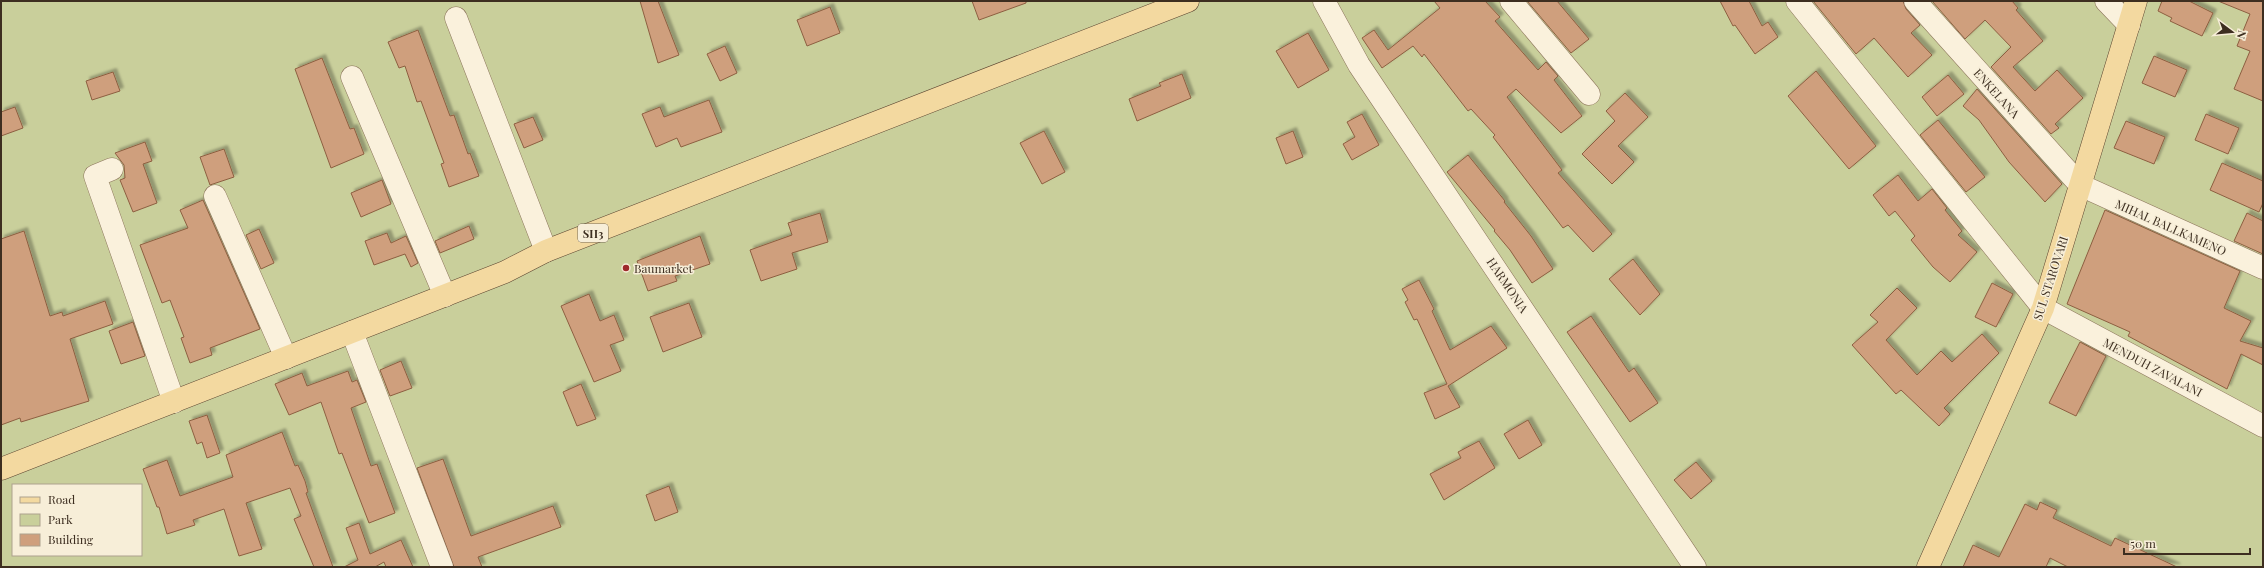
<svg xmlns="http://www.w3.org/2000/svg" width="2264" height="568" font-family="'Playfair Display',serif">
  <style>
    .green { fill: #c9cf9b; fill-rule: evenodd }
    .building { fill: #cf9f7d; stroke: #8d5f41; filter: url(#shadow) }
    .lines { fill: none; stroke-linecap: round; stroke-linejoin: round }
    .minor-casing { stroke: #8d765c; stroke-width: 23 }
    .major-casing { stroke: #5b4430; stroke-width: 23 }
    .minor { stroke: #faf1dc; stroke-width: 22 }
    .major { stroke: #f3d9a0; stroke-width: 22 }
    .poi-dot { fill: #9e2a2b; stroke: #f7eed8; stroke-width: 1.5 }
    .labels { text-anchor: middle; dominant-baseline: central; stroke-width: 3; stroke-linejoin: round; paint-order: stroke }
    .shield { fill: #f7eed8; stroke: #756857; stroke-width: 1 }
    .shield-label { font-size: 11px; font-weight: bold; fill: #3d2e20 }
    .street-label { font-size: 12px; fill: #3d2e20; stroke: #f7eed8 }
    .poi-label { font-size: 12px; fill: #3d2e20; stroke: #f7eed8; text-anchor: start }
  </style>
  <defs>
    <filter id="shadow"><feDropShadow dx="3.5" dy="-3.5" stdDeviation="1" flood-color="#0004"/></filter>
  </defs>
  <rect width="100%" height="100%" fill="#f0e4c8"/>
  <path class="green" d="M1,1h2262v566h-2262zM13,485h128v70h-128z"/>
  <g class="building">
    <path d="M640,1h18l21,54 -21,8z"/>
    <path d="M972,1h54v2l-47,17z"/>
    <path d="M1434,1h51l15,16 -5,4 43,49 8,-8 12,14 -4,4 28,36 -21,17 -45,-44 -9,8 55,73 -4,3 54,61 -19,18 -25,-27 -5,3 -70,-91 2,-2 -24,-26 -3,2 -44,-57 -2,3 -9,-11 -31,22 -20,-30 12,-8 14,20 52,-42z"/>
    <path d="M1527,1h30l32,38 -18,14z"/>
    <path d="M1720,1h29l13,25 6,-4 10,15 -23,17 -20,-29 -2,1z"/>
    <path d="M1813,1h90l3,8 14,16 -9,8 21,22 -24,22 -34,-39 -18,16z"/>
    <path d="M1932,1h80l6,7 -2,2 27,31 -30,26 22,24 22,-21 26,28 -28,26 4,4 -8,6 -60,-67 20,-20 -26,-27 -20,19z"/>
    <path d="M2162,1h27l24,12 -11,23 -32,-15 2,-3 -14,-7z"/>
    <path d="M2218,1h45v100l-29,-12 16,-38 -13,-5 13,-32z"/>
    <path d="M830,7l10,26 -33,13 -10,-26z"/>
    <path d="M418,30l32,86 4,-1 14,39 2,-1 9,23 -30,11 -8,-23 3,-1 -23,-62 -4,1 -12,-36 -6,2 -11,-26z"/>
    <path d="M1308,33l21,37 -31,18 -22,-37z"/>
    <path d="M725,46l12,27 -17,8 -13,-27z"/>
    <path d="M2154,56l33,14 -12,27 -33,-14z"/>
    <path d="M322,58l28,71 4,-1 10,26 -33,14 -36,-99z"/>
    <path d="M1816,71l60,75 -27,23 -61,-73z"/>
    <path d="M113,72l7,19 -28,9 -6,-19z"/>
    <path d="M1182,74l9,24 -54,23 -8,-22 32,-13 -2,-3z"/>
    <path d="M1948,75l16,19 -27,22 -15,-19z"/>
    <path d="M1977,89l85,95 -17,18 -36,-40 -30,-42 -16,-14z"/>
    <path d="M1625,93l23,24 -30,29 16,16 -22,22 -30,-30 33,-33 -9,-10z"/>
    <path d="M709,100l13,32 -41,15 -4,-9 -21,9 -14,-33 18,-7 4,10z"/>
    <path d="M15,107l8,21 -22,8v-24z"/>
    <path d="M1362,114l17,31 -27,15 -9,-16 12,-7 -8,-15z"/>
    <path d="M2206,114l33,14 -11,26 -33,-14z"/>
    <path d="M533,117l10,23 -19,8 -10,-24z"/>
    <path d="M1938,120l47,57 -19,15 -46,-57z"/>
    <path d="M2126,121l39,16 -11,27 -40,-16z"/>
    <path d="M1044,131l21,41 -23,12 -22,-41z"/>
    <path d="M1293,131l10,26 -17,7 -10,-26z"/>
    <path d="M145,142l7,19 -9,3 14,39 -24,9 -13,-32 5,-2 -1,-13 -9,-12z"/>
    <path d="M224,149l10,28 -24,8 -10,-28z"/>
    <path d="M1468,155l37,46 -1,1 27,34 22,33 -21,14 -22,-33 -16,-19 1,-1 -48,-58z"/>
    <path d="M2222,163l41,18v22l-4,9 -49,-22z"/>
    <path d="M1898,175l20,26 14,-12 15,19 -2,2 17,21 -4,4 19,17 -27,30 -17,-15 -22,-27 4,-4 -20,-25 -6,5 -16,-21z"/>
    <path d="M382,180l9,24 -30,13 -10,-24z"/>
    <path d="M203,200l57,129 -50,19 2,7 -22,8 -9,-25 3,-1 -14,-37 -8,3 -22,-58 48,-17 -8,-18z"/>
    <path d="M2105,210l135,61 -16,37 27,13 -11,20 23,7v17l-22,-11 -14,35 -99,-53 2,-4 -63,-28z"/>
    <path d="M820,213l8,29 -36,11 5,16 -36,12 -11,-31 42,-15 -4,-12z"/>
    <path d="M2247,213l16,8v33l-29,-13z"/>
    <path d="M469,226l5,13 -34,14 -5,-12z"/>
    <path d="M259,229l15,34 -13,6 -15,-34z"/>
    <path d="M24,231l26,85 12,-4 1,4 42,-15 8,23 -43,15 19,62 -68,21 -1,-4 -19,7v-186z"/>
    <path d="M387,233l4,10 15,-7 12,27 -7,4 -6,-13 -31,11 -9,-24z"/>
    <path d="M700,236l10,28 -35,12 2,5 -29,10 -11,-30z"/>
    <path d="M1633,259l27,35 -20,21 -31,-36z"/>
    <path d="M1419,280l15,29 -2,2 18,39 41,-24 16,22 -59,38 12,21 -25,12 -11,-26 23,-9 -30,-65 -3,1 -9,-18 3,-2 -6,-11z"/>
    <path d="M1992,283l21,11 -17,33 -21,-10z"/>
    <path d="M1897,288l20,20 -31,32 31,35 24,-24 11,11 30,-28 17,19 -55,55 6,6 -11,12 -38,-36 -5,4 -44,-49 26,-23 -8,-7z"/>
    <path d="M589,294l11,27 14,-6 10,25 -14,5 11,26 -27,11 -33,-76z"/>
    <path d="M689,303l13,34 -39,15 -13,-35z"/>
    <path d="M1591,316l38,56 5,-4 24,35 -28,19 -63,-90z"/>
    <path d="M133,322l12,34 -24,8 -12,-33z"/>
    <path d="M2080,342l26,14 -30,60 -27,-13z"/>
    <path d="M401,361l11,27 -22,8 -10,-26z"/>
    <path d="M348,371l4,11 5,-2 9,22 -15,6 20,58 6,-2 18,49 -26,10 -27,-70 -3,1 -18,-52 -32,13 -14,-31 27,-11 5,13z"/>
    <path d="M581,384l15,35 -19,7 -14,-34z"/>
    <path d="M207,415l13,38 -13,5 -5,-16 -5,2 -8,-23z"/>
    <path d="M1528,420l14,25 -23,14 -15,-25z"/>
    <path d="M282,432l13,34 3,-1 7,16 3,11 -2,1 27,74h-19l-20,-48 7,-3 -11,-28 -44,15 16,46 -23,7 -15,-47 -31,11 2,5 -28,9 -8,-27h-2l-14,-38 24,-9 13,36 53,-19 -7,-22z"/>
    <path d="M1479,441l16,27 -51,32 -14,-26 31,-16 -3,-6z"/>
    <path d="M443,459l28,77 82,-30 8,21 -83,30 4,10h-28l-37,-99z"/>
    <path d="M1696,462l16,19 -21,18 -17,-19z"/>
    <path d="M669,486l9,26 -23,9 -9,-26z"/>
    <path d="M2040,502l17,8 -4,8 58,28 4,-8 62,29h-109l-18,-9 -4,9h-83l10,-22 26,12 26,-53 12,6z"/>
    <path d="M359,523l11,31 31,-14 12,27h-27l-2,-5 -9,5h-31l14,-7 -12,-32z"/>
  </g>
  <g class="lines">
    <defs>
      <g id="minor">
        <path d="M1324,1l35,64 336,502"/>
        <path d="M1511,1l78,93"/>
        <path d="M1797,1l246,307 220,118"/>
        <path d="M1915,1l165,184 183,83"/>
        <path d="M2106,1l23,24"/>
        <path d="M456,18l90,233"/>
        <path d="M352,77l93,219"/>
        <path d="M112,169l-17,7 79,226"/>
        <path d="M215,196l71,162"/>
        <path d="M352,332l90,235"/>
      </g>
      <g id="major">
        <path d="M1,469l504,-197 41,-21 642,-250"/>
        <path d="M1928,567l115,-259 93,-307"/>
      </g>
    </defs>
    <use href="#minor" class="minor-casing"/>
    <use href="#major" class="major-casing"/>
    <use href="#minor" class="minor"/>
    <use href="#major" class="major"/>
  </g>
  <circle class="poi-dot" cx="626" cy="268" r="4"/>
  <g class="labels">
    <rect class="shield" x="578" y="224" width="30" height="18" rx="3"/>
    <g class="shield-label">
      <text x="593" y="233">SH3</text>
    </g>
    <g class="street-label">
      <text transform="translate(1997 93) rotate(48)">ENKELANA</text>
      <text transform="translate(2171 227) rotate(24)">MIHAL BALLKAMENO</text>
      <text transform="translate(2050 278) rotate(-72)">SUL STAROVARI</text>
      <text transform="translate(1508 285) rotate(56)">HARMONIA</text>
      <text transform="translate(2153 367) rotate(28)">MENDUH ZAVALANI</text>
    </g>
    <g class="poi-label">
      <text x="634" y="268">Baumarket</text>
    </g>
  </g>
  <rect width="2264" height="568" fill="none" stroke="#3d2e20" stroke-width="4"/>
  <rect x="12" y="484" width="130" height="72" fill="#f7eed8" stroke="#ada18e"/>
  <rect x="20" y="497" width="20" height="6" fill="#f3d9a0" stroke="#ada18e"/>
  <text x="48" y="504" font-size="12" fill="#3d2e20">Road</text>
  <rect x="20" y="514" width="20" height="12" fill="#c9cf9b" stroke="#ada18e"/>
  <text x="48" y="524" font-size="12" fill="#3d2e20">Park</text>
  <rect x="20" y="534" width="20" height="12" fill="#cf9f7d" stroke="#ada18e"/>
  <text x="48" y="544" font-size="12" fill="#3d2e20">Building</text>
  <g transform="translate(2232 32) rotate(106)" stroke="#f7eed8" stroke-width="3" paint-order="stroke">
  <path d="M0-3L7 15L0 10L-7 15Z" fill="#3d2e20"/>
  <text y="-6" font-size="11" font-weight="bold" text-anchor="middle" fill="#3d2e20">N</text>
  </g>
  <path d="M2124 548v6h126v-6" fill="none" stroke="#3d2e20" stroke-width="2"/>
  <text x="2130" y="548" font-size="12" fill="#3d2e20" stroke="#f7eed8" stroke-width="3" paint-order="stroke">50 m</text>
</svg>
